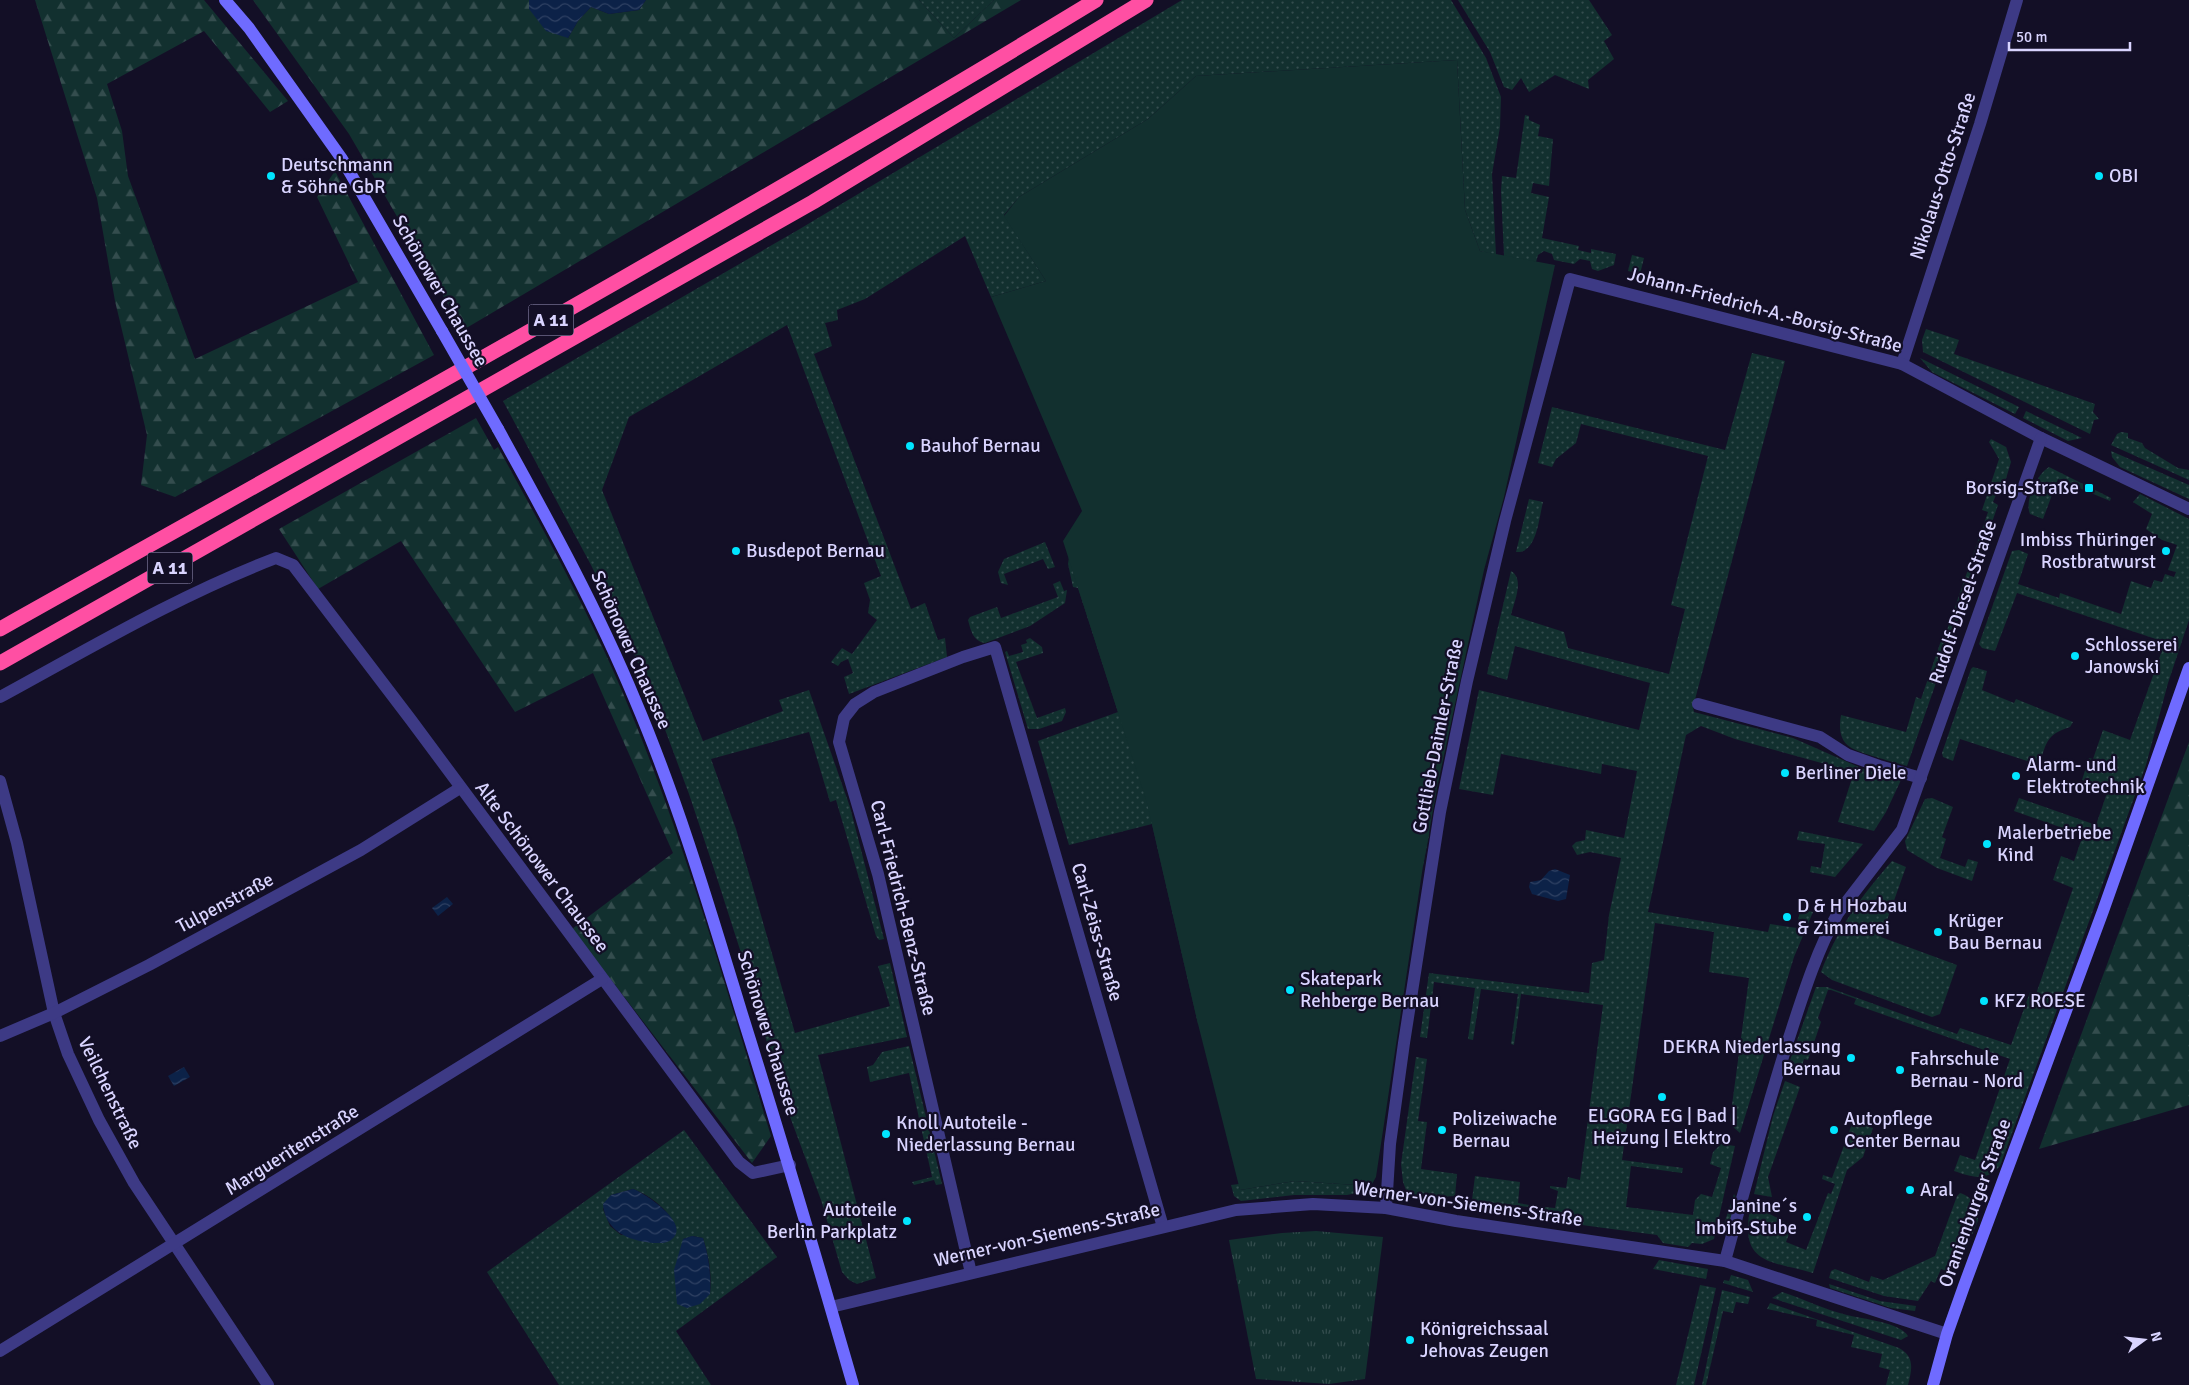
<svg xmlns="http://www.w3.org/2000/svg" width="2189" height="1385" font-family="Signika,sans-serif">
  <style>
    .grass { fill: url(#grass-dots); fill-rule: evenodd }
    .forest { fill: url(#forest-firs) }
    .park { fill: url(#park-tufts) }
    .garden { fill: #12302f }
    .water { fill: url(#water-waves) }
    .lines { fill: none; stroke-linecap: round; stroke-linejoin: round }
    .street { stroke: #3d3a85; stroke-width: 12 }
    .secondary { stroke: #6f6bff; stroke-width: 12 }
    .highway { stroke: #ff4fa3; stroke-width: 15 }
    .secondary-bridge { stroke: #6f6bff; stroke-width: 12 }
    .poi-dot { fill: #00e5ff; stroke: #130f26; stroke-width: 2 }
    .labels { text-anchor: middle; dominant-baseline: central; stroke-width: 4.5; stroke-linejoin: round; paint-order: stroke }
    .shield { fill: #130f26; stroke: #9e99be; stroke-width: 1 }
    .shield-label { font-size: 18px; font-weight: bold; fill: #d9d4ff }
    .poi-label { font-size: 19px; fill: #d9d4ff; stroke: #130f26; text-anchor: start }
    .street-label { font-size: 19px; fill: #d9d4ff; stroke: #130f26 }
  </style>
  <defs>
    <pattern id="grass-dots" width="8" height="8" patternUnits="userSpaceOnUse" patternTransform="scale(1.25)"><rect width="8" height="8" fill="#12302f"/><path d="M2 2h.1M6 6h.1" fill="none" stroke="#344d4e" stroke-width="1.8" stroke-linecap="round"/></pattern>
    <pattern id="forest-firs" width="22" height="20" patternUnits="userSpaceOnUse" patternTransform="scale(1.25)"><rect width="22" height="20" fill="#12302f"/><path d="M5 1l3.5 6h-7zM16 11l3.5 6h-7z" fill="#344d4e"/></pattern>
    <pattern id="park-tufts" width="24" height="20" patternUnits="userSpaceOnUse" patternTransform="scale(1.25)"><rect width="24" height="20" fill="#12302f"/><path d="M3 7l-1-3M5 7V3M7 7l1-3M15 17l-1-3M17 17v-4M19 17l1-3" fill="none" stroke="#344d4e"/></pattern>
    <pattern id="water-waves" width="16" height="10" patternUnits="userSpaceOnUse" patternTransform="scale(1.25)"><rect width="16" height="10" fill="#0c2248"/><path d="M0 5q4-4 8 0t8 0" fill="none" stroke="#2f4163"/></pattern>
  </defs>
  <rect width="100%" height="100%" fill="#130f26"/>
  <g class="grass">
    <path d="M919,0h75l-40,38z"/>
    <path d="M1182,0h269l35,58 15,39 -1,30 -8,47 4,81 -16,-4 -15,-41 -8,-150 -261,16 -48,43 -129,78 -15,18 42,66 -55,16 -26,-61 -100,63 -28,11 1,10 -13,3 7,23 -18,8 97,255 14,-6 13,37 7,-2 2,19 -98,37 -5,-17 9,-4 -5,-14 -7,3 -3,4 -7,-4 11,-14 10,6 25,-34 -9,-7 2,-13 -6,-17 17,-7 -94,-251 -158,92 -27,73 101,251 80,-30 -4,-11 30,-10 41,117 34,132 -5,1 -3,-4 -40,-136 -6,2 -21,-70 -98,27 25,70 59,204 95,-27 -12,-40 12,-3 17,74 -89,18 58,223 -19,6 -8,-4 -7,-8 -21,-72 -38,-102 -41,-142 -26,-81 -27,-81 -29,-78 -28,-67 -41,-84 -88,-164 295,-171z"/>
    <path d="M1458,0h131l23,35 -8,6 10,18 -26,21 1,9 -34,-14 -26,17 -8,-14 -9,12 -8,-3 -14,-35z"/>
    <path d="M1525,115l4,1v4l11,5 -2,11 15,3 -4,47 -16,-3 -2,10 18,4 -7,41 37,8 -1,4 13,3v-4l25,5 -2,11 -16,6 -6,-2 -2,-8 -10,-2 -6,5 -20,-4 -2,-6 -8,-3 -6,4 -2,7 -32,-6 -3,-65 1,-15 14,2z"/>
    <path d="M1632,255l12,3 -4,16 -12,-3z"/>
    <path d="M1926,329l33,11 -5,14 141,50 -2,8 6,7 -5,1 -4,14 -167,-82 -1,-12z"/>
    <path d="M1752,353l33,8 -92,346 1,5 99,26 68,30 40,12 -15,32 -12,19 -36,-9 16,-50 -119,-33 -34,-13 -15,9 -38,177 120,20 2,-8 27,4 3,-19 13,3 -19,45 -54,176 -8,-7 -2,-6 19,-142 -40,-6 5,-40 -59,-9 -33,237 61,8 -1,5 -51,-7 -5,41 67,8 2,-15 6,-6 11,3 9,-29 -11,-4 3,-12 8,-8 14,2 -21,93 -12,5 -10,-1 -4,4 -25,-4 -6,-8 -113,-15v-13l11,1 3,-17 -8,-3v-2l16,2 2,-11 12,3 23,-175 -82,-11 -7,51 -3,-1 7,-50 -37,-5 -8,51 -5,-1 7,-51 -41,-6 -7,56 -7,-1 9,-64 160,20 3,-30 12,-3 5,-45 12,-57 -31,-6 -13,3 -5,-9 4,-4 9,-2 1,-10 38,8 13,-67 -35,-7 -1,10 -100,-20 -8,41 -34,-6 20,-99 160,40 11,-47 -135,-37 -8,34 -20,-6 24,-103c14,8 3,31 0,44l53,17 4,16 101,26 16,-65 -14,-4 37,-149 -127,-32 -5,19 -20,16 -4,8 -14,-4 14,-56 173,43z"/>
    <path d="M1920,358l99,49 -4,7 -83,-42z"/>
    <path d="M2026,411l56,27 -14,3 -45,-23z"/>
    <path d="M2121,432l7,1v5l14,5 3,5 33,20 11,2v10l-78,-35 6,-11z"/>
    <path d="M1991,439l15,8 5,15 -9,30 -4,-2 -5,12 5,3 -91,261c-13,-4 -49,-13 -57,-19 -11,-7 -11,-21 -9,-32l65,17 10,-35 5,2 23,-67 3,-2 41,-118 -6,-2 17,-51 -10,-17z"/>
    <path d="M2111,451l78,34v14l-69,-32 -8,-10z"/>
    <path d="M2049,467l62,31 -1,3 -52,-22 -15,40 -13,-5c-6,-13 7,-40 19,-47z"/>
    <path d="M2140,494l49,25v101l-21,63 -22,82 -146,401c-14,16 -28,11 -46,5l6,-16 15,5 35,-101 -151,-53 -5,-2 2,-5 -25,-9h-3l-10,28 3,4 -13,38 -4,-1 -3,10 -9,-3 -3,-3 27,-76h11l130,47 3,-6 51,17 19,-53 6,2 37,-106 -20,-8 8,-24 13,5 9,-26 -69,-24 5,-13 77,27 12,-35 -26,-10 7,-22 4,1 10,-29 27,10 35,-98 -148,-49 -22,58 -13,-3 -3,-4 33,-93 7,-1 9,4 -10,30 41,14 1,-5 61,21 10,-33 20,7 3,-8 8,2 3,-8 9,3 2,-5 -8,-2 9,-25 -15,-5 -16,-11 6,-15 -19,-12z"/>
    <path d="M1529,499l14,3c-4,15 -6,52 -27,50z"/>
    <path d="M1442,541l-13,294 -6,31 -225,158 -46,-200 -83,21 -31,-104 80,-29 -40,-124 -5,-1 -5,-23 1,-7z"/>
    <path d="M1045,542l10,25 -7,2 -5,-10 -39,15 4,11 -7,-2 -3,-11 6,-13z"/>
    <path d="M1060,581l4,10 3,-1 -2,13 -35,23 -45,17c-12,-2 -14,-12 -17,-23l2,-3 27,-10 4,11 57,-21 -5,-13z"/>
    <path d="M1030,638l12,9 1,6 -27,9 21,56 28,-10 1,4 -4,9 -23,8h-11l-23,-77 2,-1 2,5 14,-4 -2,-7 6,-2 -1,-3z"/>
    <path d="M1973,667l14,4 -5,19 32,13 2,-4 57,23 -3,5c-25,8 -23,16 -31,38l-79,-26 -7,22 -10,-4 -1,-4 29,-84z"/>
    <path d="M1932,798l21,9 -11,30 4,2 -6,19 25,9 3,-8 10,3 -6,19 -35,-13 -30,-18 -2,-9 20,-42z"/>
    <path d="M1799,831l64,13 -28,33 -25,-5 1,-6 10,2 4,-24 -28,-4z"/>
    <path d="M1892,861l14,6 -25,70 76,28 -17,49 -8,3 -100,-37 -11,-8c18,-46 39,-74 71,-111z"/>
    <path d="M909,1046l33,138 -6,1 -2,-5 -20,5 -2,-3 20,-5 -23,-104 -39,9 -3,-15 6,-2 9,-13z"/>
    <path d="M1416,1057l11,2 -9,62 9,1 -6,47 36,5 -2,22 -37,2 -12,-8 -3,-8 -2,-18z"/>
    <path d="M1785,1081l15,6 -32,90 4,20 -18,-3 19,-78z"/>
    <path d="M1853,1121l20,7 -10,29 -16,13 -34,103c-39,-12 -74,-7 -63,-63l18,3 24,13 -6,16 20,8 22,-57 3,1 4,-10 -13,-5 1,-4 9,3z"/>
    <path d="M684,1130l93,127 -101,74 35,54h-152l-72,-113zM633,1189c17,6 36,21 43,38l-55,8 -11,-9 -7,-17 8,-14zM693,1236l10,2c6,19 9,36 7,56l-27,-55z"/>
    <path d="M1475,1176l45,6 -2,21 11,2v2l-57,-7z"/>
    <path d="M1295,1181l76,5 -5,5 -19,4h-53l-53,6 -7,-5 -3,-11 8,-1 1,6z"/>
    <path d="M1960,1193c12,3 19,15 18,28l-23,53 -14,-5 -6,14 -4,-2 -13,20 -34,-5 -55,-18 2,-7 4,-2 34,13 2,-6 12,4 52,-24 22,-60z"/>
    <path d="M1734,1194l3,6 -9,30 -5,5v-8z"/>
    <path d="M1659,1260l49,9 -2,10 -53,-10z"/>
    <path d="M1731,1275l17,5 5,12 -30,-9 1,-3 5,1z"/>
    <path d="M1829,1284l51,17 36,5 -1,5 -24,-3 -61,-20z"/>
    <path d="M1700,1285l16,3 -22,97h-18z"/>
    <path d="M1722,1290l28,7 -2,7 -12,-2 -3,11 -10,-2 -17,74h-4z"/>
    <path d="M1782,1292c22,7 43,18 65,23 15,4 53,7 61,21l-7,4 -129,-42z"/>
    <path d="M1770,1303l129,45c16,9 13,21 9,37h-22l4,-15 -11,-3 3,-13 -31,-7 3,-12 -38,-9 1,-6 -50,-11z"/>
  </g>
  <g class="forest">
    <path d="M35,0h169l84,101 -18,11 -66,-81 -97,53 15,47 6,45 67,183 163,-77 -41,-85 18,-26 99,184 -259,142 -34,-12 6,-50 -32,-134 -18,-103z"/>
    <path d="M253,0h276l1,9 38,29 10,-17 13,-14 18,7 30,-4 7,-10h273l35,38 40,-38h27l-558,330 -114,-196z"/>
    <path d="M476,418l18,32 4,-3c40,73 80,145 114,221 67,151 111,311 159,468l-19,27 -180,-234 101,-76 -80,-180 -78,39 -114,-171 -83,48 -39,-60z"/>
    <path d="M2189,742v363l-150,44z"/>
  </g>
  <path class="park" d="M1316,1231l67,6 -18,142 -36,5 -73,-5 -27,-139 53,-7z"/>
  <path class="garden" d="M1457,60l8,150 15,41 75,14 -51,232 -20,73 -47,218 -14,78 -47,311 -5,9 -76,-5 -55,9 -42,-166 -51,-221 -84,-262 19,-30 -91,-214 55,-16 -42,-65 15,-19 129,-78 48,-43z"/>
  <g class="water">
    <path d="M529,0h117l-7,10 -30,4 -18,-7 -13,14 -10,17 -22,-7 -17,-22z"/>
    <path d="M1555,869l15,6 -4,24 -8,2 -26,-7 -3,-7 1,-5 11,-2 8,-9z"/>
    <path d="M447,897l6,7 -15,12 -6,-8z"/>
    <path d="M184,1067l6,10 -16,9 -6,-10z"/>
    <path d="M633,1189c12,4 60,36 38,51 -5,4 -12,3 -18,3 -24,-2 -48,-12 -50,-39l8,-9z"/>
    <path d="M692,1236l11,2c6,19 8,36 7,56l-10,10 -13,4 -10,-4 -3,-34 9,-31z"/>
  </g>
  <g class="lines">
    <g class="street">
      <path d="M1902,364l78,-240 37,-124"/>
      <path d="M0,697c90,-49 179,-102 276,-139l17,7 118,155 328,442 14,11 37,-8"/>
      <path d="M1698,704l122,33 28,18 31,11 42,12"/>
      <path d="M0,781l17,62 37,170 14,41 31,66 35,63 134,202"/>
      <path d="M0,1036l54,-23 95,-48 212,-115 99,-62"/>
      <path d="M1386,1208l4,-64 14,-101 36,-231 27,-131 38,-160 65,-242 332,85 139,74 148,71"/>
      <path d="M1725,1261c20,-74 40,-148 63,-220 14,-43 28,-89 50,-128l64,-83 139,-392"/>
      <path d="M971,1273l-93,-399 -39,-132 5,-24 11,-14 19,-12 89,-35 32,-10 168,580"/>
      <path d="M831,1307l405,-97 77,-6 73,4 70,13 269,40 222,73"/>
      <path d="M0,1351l602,-372"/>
    </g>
    <g class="secondary">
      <path d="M225,0l24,28 93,131 100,172"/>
      <path d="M498,429c49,89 98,177 137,271 43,101 74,206 106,311 39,124 76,249 112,374"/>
      <path d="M1933,1385l14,-51 17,-48 139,-375 86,-243"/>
    </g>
    <g class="highway">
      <path d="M0,629c367,-206 736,-410 1096,-629"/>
      <path d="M0,663l813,-461 333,-202"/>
    </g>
    <path class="secondary-bridge" d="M442,331l56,98"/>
  </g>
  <g class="poi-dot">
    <circle cx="271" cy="176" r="5"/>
    <circle cx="2099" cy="176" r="5"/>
    <circle cx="910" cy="446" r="5"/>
    <rect x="2084" y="483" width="10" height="10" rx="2.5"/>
    <circle cx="736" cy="551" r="5"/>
    <circle cx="2166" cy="551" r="5"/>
    <circle cx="2075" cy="656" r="5"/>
    <circle cx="1785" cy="773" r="5"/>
    <circle cx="2016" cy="776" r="5"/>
    <circle cx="1987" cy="844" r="5"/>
    <circle cx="1787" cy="917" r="5"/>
    <circle cx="1938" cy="932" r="5"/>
    <circle cx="1290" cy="990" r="5"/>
    <circle cx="1984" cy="1001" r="5"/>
    <circle cx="1851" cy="1058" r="5"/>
    <circle cx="1900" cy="1070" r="5"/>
    <circle cx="1662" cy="1097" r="5"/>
    <circle cx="1442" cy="1130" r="5"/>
    <circle cx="1834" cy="1130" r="5"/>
    <circle cx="886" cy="1134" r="5"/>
    <circle cx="1910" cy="1190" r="5"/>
    <circle cx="1807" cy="1217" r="5"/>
    <circle cx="907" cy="1221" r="5"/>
    <circle cx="1410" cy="1340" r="5"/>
  </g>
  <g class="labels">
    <g class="shield">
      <rect x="528.5" y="304.5" width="45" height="31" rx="4"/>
      <rect x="147.5" y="552.5" width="45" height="31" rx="4"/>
    </g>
    <g class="shield-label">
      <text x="551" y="320">A 11</text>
      <text x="170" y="568">A 11</text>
    </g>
    <g class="poi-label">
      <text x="281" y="165">Deutschmann<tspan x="281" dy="22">&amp; Söhne GbR</tspan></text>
      <text x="2109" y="176">OBI</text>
      <text x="920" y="446">Bauhof Bernau</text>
      <text x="2079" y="488" text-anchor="end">Borsig-Straße</text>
      <text x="2156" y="540" text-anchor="end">Imbiss Thüringer<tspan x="2156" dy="22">Rostbratwurst</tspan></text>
      <text x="746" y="551">Busdepot Bernau</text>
      <text x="2085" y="645">Schlosserei<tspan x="2085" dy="22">Janowski</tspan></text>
      <text x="2026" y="765">Alarm- und<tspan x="2026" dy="22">Elektrotechnik</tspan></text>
      <text x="1795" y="773">Berliner Diele</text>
      <text x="1997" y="833">Malerbetriebe<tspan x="1997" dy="22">Kind</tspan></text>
      <text x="1797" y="906">D &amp; H Hozbau<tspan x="1797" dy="22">&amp; Zimmerei</tspan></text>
      <text x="1948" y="921">Krüger<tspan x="1948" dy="22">Bau Bernau</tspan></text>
      <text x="1300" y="979">Skatepark<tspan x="1300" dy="22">Rehberge Bernau</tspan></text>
      <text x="1994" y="1001">KFZ ROESE</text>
      <text x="1841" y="1047" text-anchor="end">DEKRA Niederlassung<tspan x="1841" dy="22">Bernau</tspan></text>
      <text x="1910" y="1059">Fahrschule<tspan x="1910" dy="22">Bernau - Nord</tspan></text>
      <text x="1662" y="1116" text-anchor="middle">ELGORA EG | Bad |<tspan x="1662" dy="22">Heizung | Elektro</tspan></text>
      <text x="1452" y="1119">Polizeiwache<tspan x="1452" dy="22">Bernau</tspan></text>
      <text x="1844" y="1119">Autopflege<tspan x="1844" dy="22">Center Bernau</tspan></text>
      <text x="896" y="1123">Knoll Autoteile -<tspan x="896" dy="22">Niederlassung Bernau</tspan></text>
      <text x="1920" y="1190">Aral</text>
      <text x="1797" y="1206" text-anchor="end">Janine´s<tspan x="1797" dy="22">Imbiß-Stube</tspan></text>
      <text x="897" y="1210" text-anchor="end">Autoteile<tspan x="897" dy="22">Berlin Parkplatz</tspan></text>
      <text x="1420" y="1329">Königreichssaal<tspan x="1420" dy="22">Jehovas Zeugen</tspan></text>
    </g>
    <g class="street-label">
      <text transform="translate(1943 176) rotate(-72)">Nikolaus-Otto-Straße</text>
      <text transform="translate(440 291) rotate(60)">Schönower Chaussee</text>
      <text transform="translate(1765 310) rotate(15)">Johann-Friedrich-A.-Borsig-Straße</text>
      <text transform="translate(1963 602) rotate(-71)">Rudolf-Diesel-Straße</text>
      <text transform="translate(631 650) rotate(66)">Schönower Chaussee</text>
      <text transform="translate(1438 736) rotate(-79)">Gottlieb-Daimler-Straße</text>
      <text transform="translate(542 867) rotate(53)">Alte Schönower Chaussee</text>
      <text transform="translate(225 903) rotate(-28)">Tulpenstraße</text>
      <text transform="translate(903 908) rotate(76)">Carl-Friedrich-Benz-Straße</text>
      <text transform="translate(1097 932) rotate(74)">Carl-Zeiss-Straße</text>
      <text transform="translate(768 1033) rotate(73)">Schönower Chaussee</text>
      <text transform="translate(110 1093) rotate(64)">Veilchenstraße</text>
      <text transform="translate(292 1150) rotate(-32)">Margueritenstraße</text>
      <text transform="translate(1975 1203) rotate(-70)">Oranienburger Straße</text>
      <text transform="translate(1468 1204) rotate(8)">Werner-von-Siemens-Straße</text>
      <text transform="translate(1047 1235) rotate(-13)">Werner-von-Siemens-Straße</text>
    </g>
  </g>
  <g transform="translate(2144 1340) rotate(75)" stroke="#130f26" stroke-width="4" paint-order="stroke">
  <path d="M0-4L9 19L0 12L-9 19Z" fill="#d9d4ff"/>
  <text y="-8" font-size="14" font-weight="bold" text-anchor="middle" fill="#d9d4ff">N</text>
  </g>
  <path d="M2009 42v8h121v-8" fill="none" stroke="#d9d4ff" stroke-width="2.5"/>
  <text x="2016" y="42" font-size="15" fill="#d9d4ff" stroke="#130f26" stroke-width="4" paint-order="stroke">50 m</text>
</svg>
